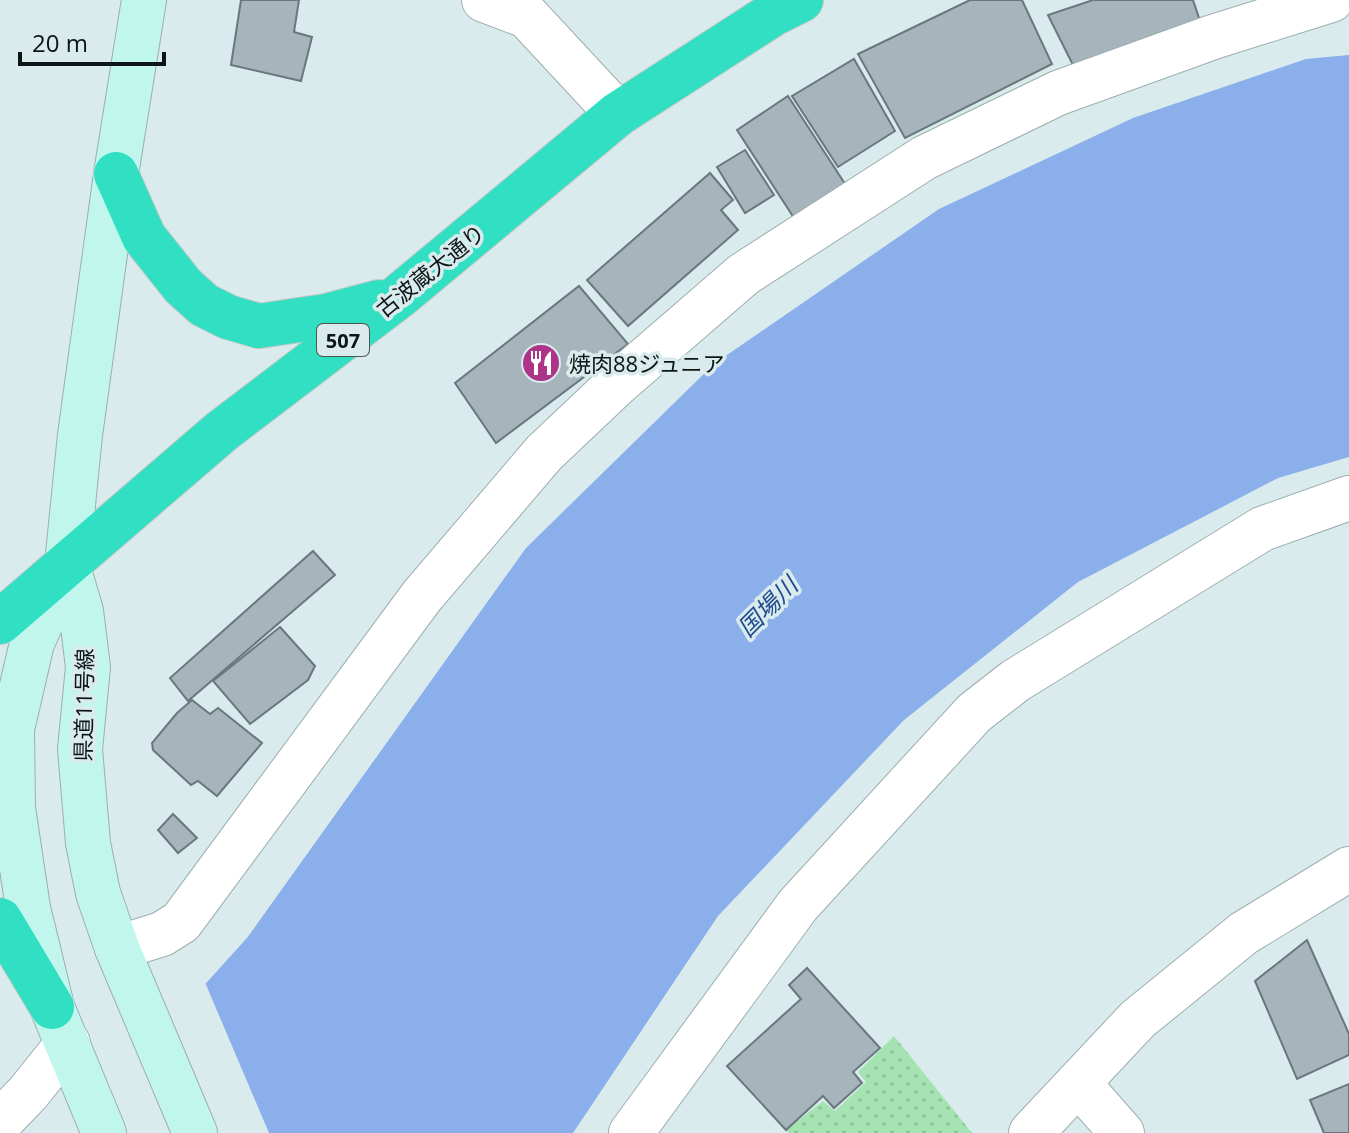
<svg xmlns="http://www.w3.org/2000/svg" width="1349" height="1133" font-family="'Open Sans','Noto Sans JP',sans-serif">
  <style>
    .garden { fill: url(#garden-dots) }
    .water { fill: #8aafea }
    .pier { fill: #d9ebed }
    .building { fill: #a6b4bb; stroke: #6a777e; stroke-width: 2 }
    .lines { fill: none; stroke-linecap: round; stroke-linejoin: round }
    .street-casing { stroke: #9daeb0; stroke-width: 46 }
    .secondary-casing { stroke: #9daeb0; stroke-width: 46 }
    .highway-casing { stroke: #c5c7c7; stroke-width: 46 }
    .street { stroke: #fff; stroke-width: 44 }
    .secondary { stroke: #c1f6ed; stroke-width: 44 }
    .highway { stroke: #31e0c2; stroke-width: 44 }
    .labels { text-anchor: middle; dominant-baseline: central; stroke-width: 7; stroke-linejoin: round; paint-order: stroke }
    .shield { fill: #d9ebed; stroke: #4b5556; stroke-width: 2 }
    .shield-label { font-size: 20px; font-weight: bold; fill: #0e1515 }
    .street-label { font-size: 22px; fill: #0e1515; stroke: #d9ebed }
    .poi-label { font-size: 22px; fill: #0e1515; stroke: #d9ebed; text-anchor: start }
    .water-label { font-size: 24px; font-style: italic; fill: #214c92; stroke: #d9ebed }
  </style>
  <defs>
    <pattern id="garden-dots" width="8" height="8" patternUnits="userSpaceOnUse" patternTransform="scale(2)"><rect width="8" height="8" fill="#a5e4b2"/><path d="M2 2h.1M6 6h.1" fill="none" stroke="#8dc398" stroke-width="1.8" stroke-linecap="round"/></pattern>
  </defs>
  <rect width="100%" height="100%" fill="#d9ebed"/>
  <path class="garden" d="M894,1036l78,97h-183l-3,-3 37,-29 12,10 31,-29 -8,-10z"/>
  <path class="water" d="M1349,55v402l-71,21 -200,104 -174,138 -186,196 -145,217h-503l177,-195 279,-390 188,-184 225,-155 194,-91 173,-59z"/>
  <path class="pier" d="M204,980l65,153h-203l1,-3z"/>
  <g class="building">
    <path d="M241,0h58l-5,32 18,5 -11,44 -70,-16z"/>
    <path d="M970,0h52l30,64 -147,74 -47,-84z"/>
    <path d="M1093,0h100l9,27 -127,42 -27,-54z"/>
    <path d="M854,59l41,72 -57,36 -46,-71z"/>
    <path d="M788,96l59,91 -53,31 -57,-88z"/>
    <path d="M745,150l29,45 -29,18 -28,-46z"/>
    <path d="M710,173l23,27 -12,10 17,20 -110,96 -41,-46z"/>
    <path d="M579,286l49,58 -132,99 -41,-60z"/>
    <path d="M313,551l22,24 -147,126 -18,-23z"/>
    <path d="M280,627l35,39 -7,14 -58,44 -37,-43z"/>
    <path d="M192,700l18,14 8,-6 44,35 -45,53 -19,-15 -7,4 -38,-35 -1,-7 25,-30z"/>
    <path d="M173,814l24,24 -19,15 -20,-23z"/>
    <path d="M1307,940l42,94v21l-52,24 -42,-98z"/>
    <path d="M807,968l73,80 -27,24 9,11 -28,25 -11,-12 -37,34 -59,-64 74,-67 -12,-14z"/>
    <path d="M1349,1084v49h-25l-14,-33z"/>
  </g>
  <g class="lines">
    <defs>
      <g id="street">
        <path d="M484,0l43,16 91,98"/>
        <path d="M117,948l45,-14 19,-12 241,-326 122,-143 74,-70 126,-109 180,-116 134,-65 155,-56 118,-37"/>
        <path d="M1078,1083l44,50"/>
        <path d="M0,1122l28,-29 40,-50"/>
        <path d="M631,1133l167,-228 176,-192 41,-32 247,-152 87,-31"/>
        <path d="M1031,1133l107,-114 106,-86 105,-64"/>
      </g>
      <g id="secondary">
        <path d="M67,564l14,47 7,56 -8,82 8,94 10,50 19,55 78,185"/>
        <path d="M104,1133l-52,-126 -24,-99 -15,-100 -1,-79 20,-86 35,-79 13,-129 36,-261 28,-174"/>
      </g>
      <g id="highway">
        <path d="M116,174l28,63 39,49 21,19 24,12 31,9 67,-10 53,-14"/>
        <path d="M0,622l222,-191 176,-134 220,-183 155,-100 28,-14"/>
        <path d="M0,920l52,87"/>
      </g>
    </defs>
    <use href="#street" class="street-casing"/>
    <use href="#secondary" class="secondary-casing"/>
    <use href="#highway" class="highway-casing"/>
    <use href="#street" class="street"/>
    <use href="#secondary" class="secondary"/>
    <use href="#highway" class="highway"/>
  </g>
  <defs>
    <symbol id="restaurant-disc" viewBox="-11 -11 22 22"><circle r="9.5" fill="#ad3489" stroke="#d9ebed"/><path d="M-5-6h1v4h1v-4h1v4h1v-4h1v5L-1.5 .5V6h-2V.5L-5-1ZM5-6V6H3V1.5H1.5Q1.5-4 5-6Z" fill="#fff"/></symbol>
  </defs>
  <g fill-rule="evenodd">
    <use href="#restaurant-disc" x="519" y="341" width="44" height="44"/>
  </g>
  <g class="labels">
    <rect class="shield" x="317" y="324" width="52" height="32" rx="6"/>
    <g class="shield-label">
      <text x="343" y="340">507</text>
    </g>
    <g class="street-label">
      <text transform="translate(430 270) rotate(-39)">古波蔵大通り</text>
      <text transform="translate(83 705) rotate(-89)">県道11号線</text>
    </g>
    <g class="poi-label">
      <text x="569" y="363">焼肉88ジュニア</text>
    </g>
    <g class="water-label">
      <text transform="translate(767 606) rotate(-45)">国場川</text>
    </g>
  </g>
  <path d="M20 52v12h144v-12" fill="none" stroke="#0e1515" stroke-width="4"/>
  <text x="32" y="52" font-size="24" fill="#0e1515" stroke="#d9ebed" stroke-width="6" paint-order="stroke">20 m</text>
</svg>
